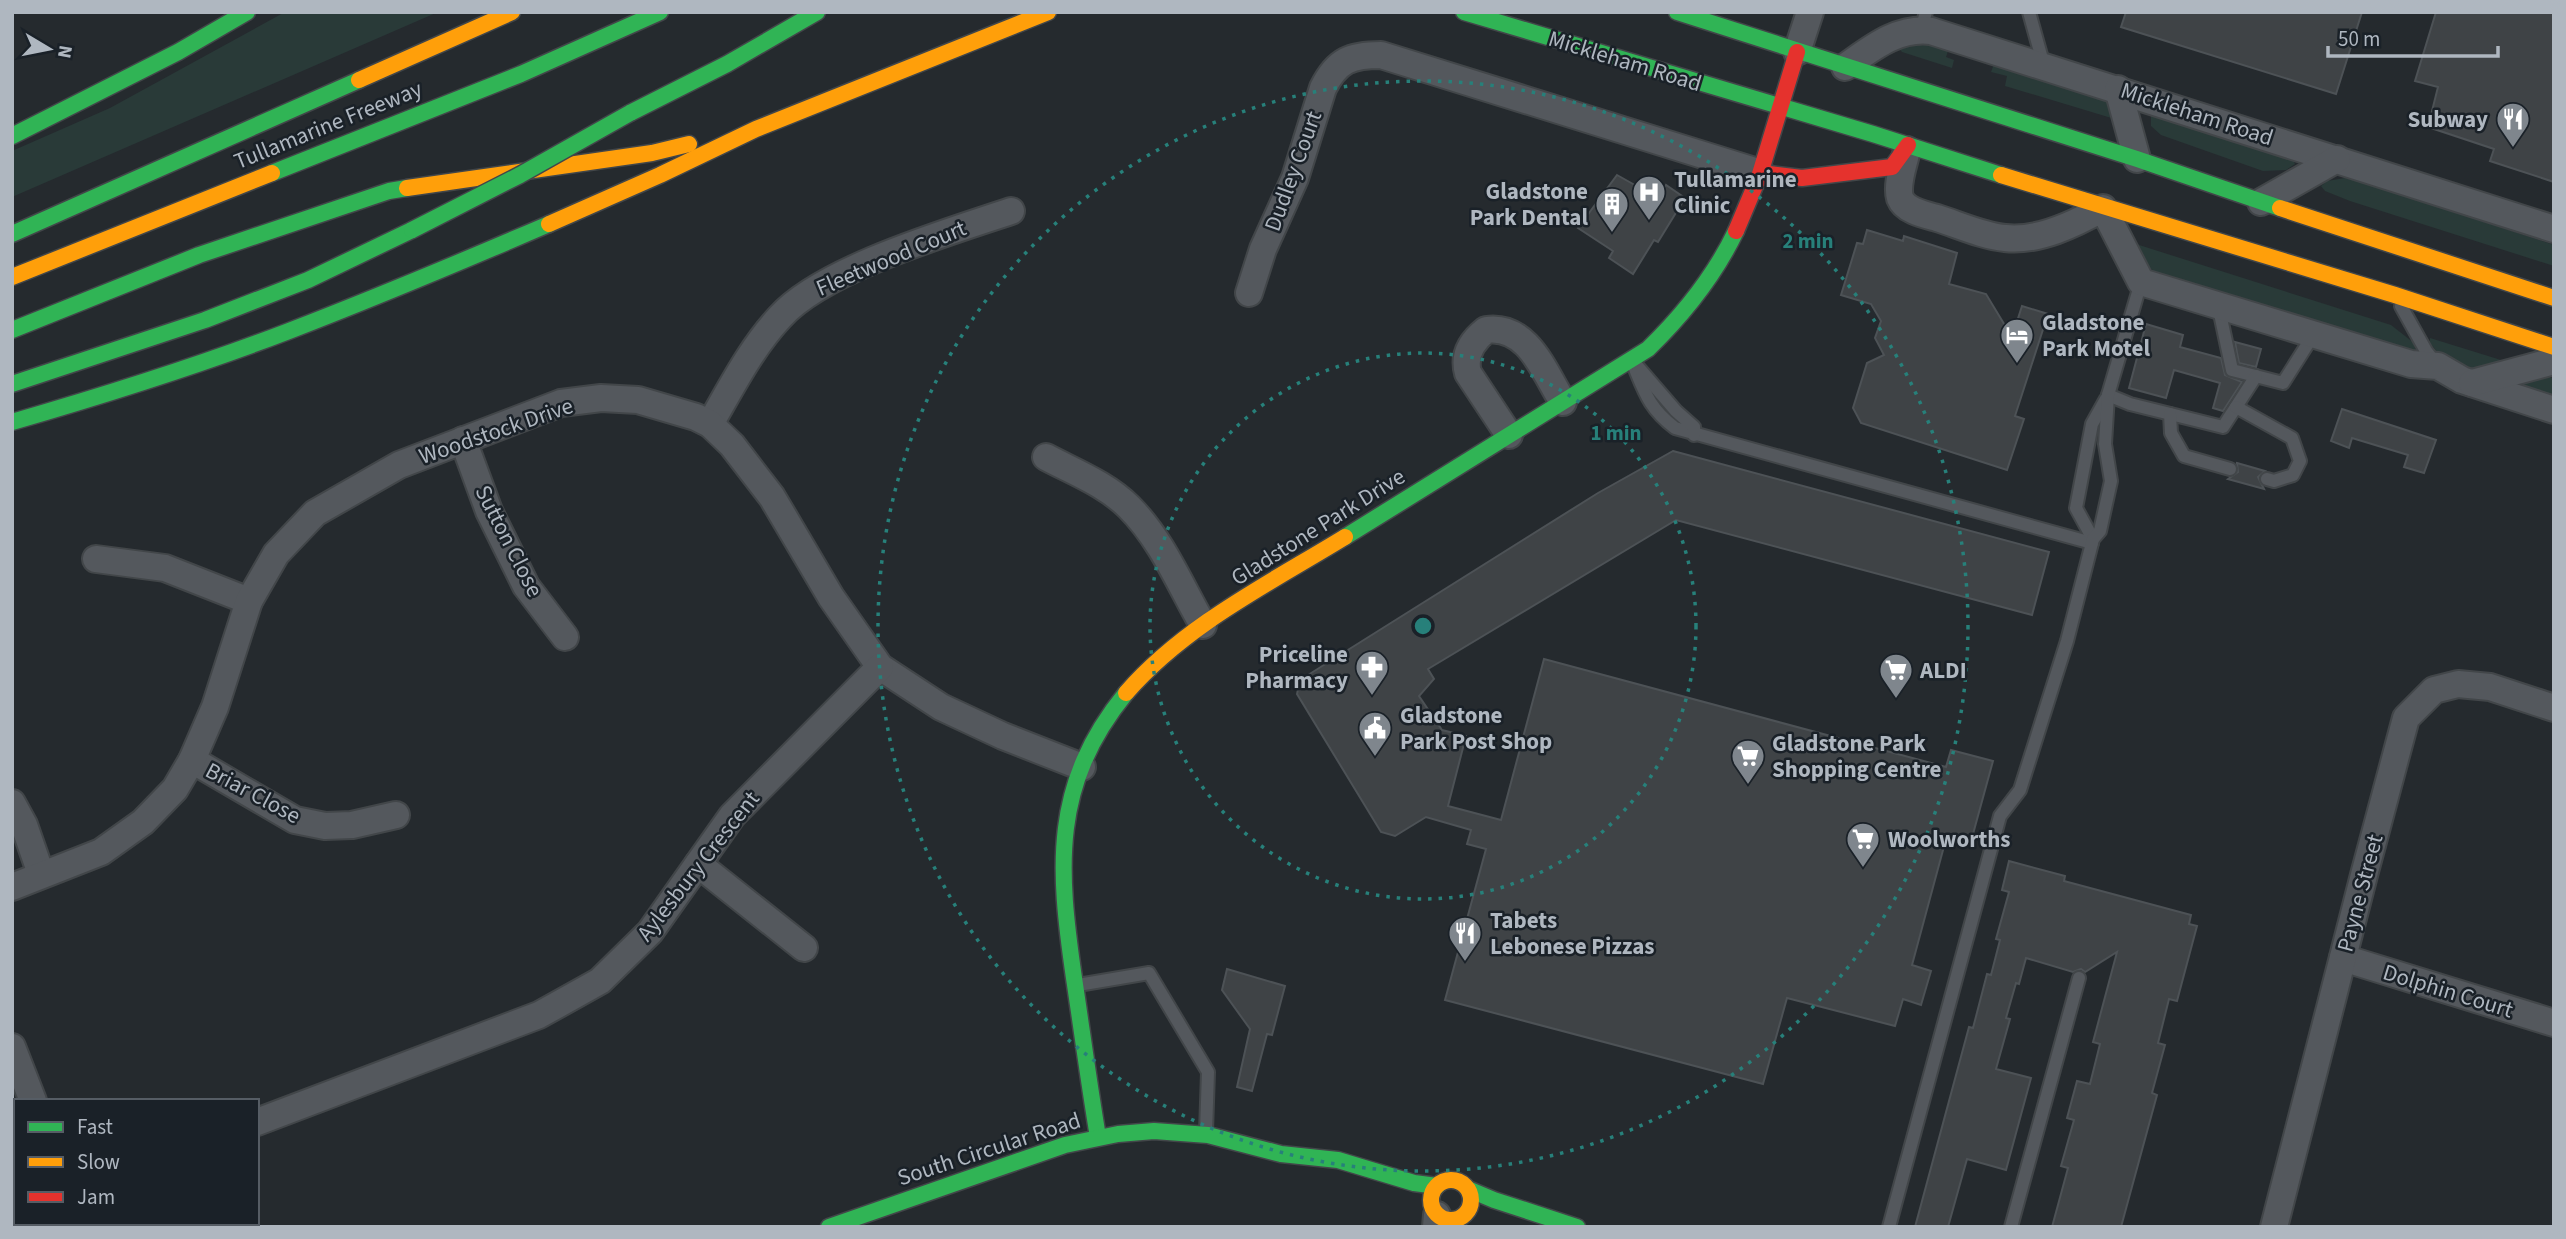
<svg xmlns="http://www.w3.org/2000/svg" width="2566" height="1239" font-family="'Source Sans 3',sans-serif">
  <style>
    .green { fill: #293a38 }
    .building { fill: #3f4346; stroke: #4d5256; stroke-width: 2 }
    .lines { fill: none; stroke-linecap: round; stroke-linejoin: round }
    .lane-casing { stroke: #424649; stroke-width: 16 }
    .street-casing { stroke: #424649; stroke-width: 30 }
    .fast-casing { stroke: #424649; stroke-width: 19 }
    .slow-casing { stroke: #424649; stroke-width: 19 }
    .jam-casing { stroke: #424649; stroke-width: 19 }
    .lane { stroke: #54585d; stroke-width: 12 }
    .street { stroke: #54585d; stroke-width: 26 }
    .fast { stroke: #30b455; stroke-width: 16 }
    .slow { stroke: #ff9f0a; stroke-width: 16 }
    .jam { stroke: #e5322d; stroke-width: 16 }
    .fast-bridge-casing { stroke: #42464a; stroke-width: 19; stroke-linecap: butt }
    .fast-bridge { stroke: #30b455; stroke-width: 16 }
    .ring { fill: none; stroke: #27807a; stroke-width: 3.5; stroke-dasharray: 3.5 7 }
    .labels { text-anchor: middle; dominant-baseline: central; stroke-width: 5; stroke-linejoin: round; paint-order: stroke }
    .street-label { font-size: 23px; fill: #afb7c0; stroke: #1a2128 }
    .poi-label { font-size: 23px; font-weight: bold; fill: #afb7c0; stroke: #1a2128; text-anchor: start }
    .centre { fill: #27807a; stroke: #1a2128; stroke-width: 3.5 }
    .ring-label { font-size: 21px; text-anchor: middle; font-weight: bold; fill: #27807a; stroke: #1a2128; stroke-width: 5; stroke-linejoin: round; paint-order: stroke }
  </style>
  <rect width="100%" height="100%" fill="#252a2e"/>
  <g class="green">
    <path d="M285,12h153l-426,185v-46l98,-43z"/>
    <path d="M1901,43l27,1 20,7 -2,6 8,3 -2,8 -50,-16 -5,-6z"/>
    <path d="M1994,64l107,34 10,5 7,17 -113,-34 2,-10 -16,-4z"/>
    <path d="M2151,115l142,45 2,4 -9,6 -23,1 -102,-36 -10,-9z"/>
    <path d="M2345,178l22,5 187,62v21l-204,-65 -25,-10 -4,-5 6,-5z"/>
    <path d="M2136,244l255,81 23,18 2,10 -258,-79 -13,-9z"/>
    <path d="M2430,338l71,22 3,1 -1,4 -36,5 -29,-17 -8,-10z"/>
    <path d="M2537,377l17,1v23l-47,-18z"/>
  </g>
  <g class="building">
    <path d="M2126,12h236l-26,82 -215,-67z"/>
    <path d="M2436,12h118v170l-64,-21 4,-12 -66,-22 10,-40 -23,-6z"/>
    <path d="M1617,175l41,23 8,-13 19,13 -27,44 -4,-2 -21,34 -24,-16 4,-7 -35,-23z"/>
    <path d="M1867,230l36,11 1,-5 53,17 -8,31 37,10 26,43 10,-31 26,8 -33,102 9,3 -17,51 -146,-47 -8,-15 14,-45 17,-8 -9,-17 6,-17 -10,-17 -30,-9 16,-52 6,1z"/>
    <path d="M2146,324l37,11 -3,12 41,11 4,17 17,7 -19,29 -10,-3 7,-25 -46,-13 -8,28 -37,-10z"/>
    <path d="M2235,342l26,7 -5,18 -17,-4z"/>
    <path d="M2342,409l94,31 -12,33 -20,-6 4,-12 -56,-17 -3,10 -18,-7z"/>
    <path d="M1673,451l376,101 -17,63 -356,-95 -248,149 6,10 -15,17 23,34 24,6 -18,70 53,14 43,-161 402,108 5,-17 42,11 -23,84 -24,-6 -34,126 19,6 -10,34 -18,-6 -8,27 -108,-28 -24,86 -318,-84 41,-151 -19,-5 4,-14 -45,-13 -31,19 -14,-4 -84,-138 3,-14 298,-187z"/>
    <path d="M2237,463l28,8 -7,6 6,12 -36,-10 10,-7z"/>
    <path d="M2009,861l56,15 -1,5 127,34 -2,9 8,2 -20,75 -8,-2 -11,44 7,2 -13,48 5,2 -36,132h-69l16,-59 -7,-2 13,-46 -7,-2 10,-37 13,3 10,-40 -7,-2 24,-90 -32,20 -4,-3 -8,3 -47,-14 -7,26 -3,-1 -10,35 4,1 -14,50 35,9 -25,92 -39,-11 -19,68h-33l54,-200 4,1 14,-54 4,1 9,-35 -4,-1 13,-47 -7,-2z"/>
    <path d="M1227,969l58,17 -13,49 -5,-1 -15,57 -15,-4 13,-58 -28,-39z"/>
  </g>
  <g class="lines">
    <defs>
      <g id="lane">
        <path d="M2029,12l15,54"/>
        <path d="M1921,30l5,-18"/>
        <path d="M2218,304l14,66 51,13 31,-49"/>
        <path d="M2401,306l25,45 11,14"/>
        <path d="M1633,364c12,29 16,44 42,64l417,115"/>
        <path d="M1638,367l38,44 18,16v8"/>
        <path d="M2108,395l22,9 93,23 33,-51"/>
        <path d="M2236,407l56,31 8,23 -7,14 -19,6 -7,-2"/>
        <path d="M2170,414l1,19 13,23 46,13"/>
        <path d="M2093,539l-17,-31 16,-84 14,-25"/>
        <path d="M1078,985l71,-12 59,99 -2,60"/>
        <path d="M1889,1227l111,-411 20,-26 47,-149 26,-102 7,-8 11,-50 -6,-37 3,-49 33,-113"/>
        <path d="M2011,1227l68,-249"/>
      </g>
      <g id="street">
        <path d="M1797,52l13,-40"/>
        <path d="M1845,67c27,-19 52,-40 86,-36l623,198"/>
        <path d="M2118,89l19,70"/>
        <path d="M1907,150c-3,14 -11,34 -7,48 5,13 26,17 37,20 22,7 46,18 68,20 33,4 70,-14 98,-30l38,74 270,82 27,2 24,14 92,30"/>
        <path d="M2261,202l76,-43"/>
        <path d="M1249,293l14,-44 32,-71 28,-90c14,-28 28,-33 58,-33l380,118"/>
        <path d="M2472,383l82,-22"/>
        <path d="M710,424c21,-36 41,-76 70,-107 43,-48 169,-85 231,-106"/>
        <path d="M1509,435l-41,-62c-5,-18 4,-32 18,-43 42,-6 58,42 77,72"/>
        <path d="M463,440l26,71 37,75 39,51"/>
        <path d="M1046,457c28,15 60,27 83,50 33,33 51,78 74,118"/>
        <path d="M96,559l69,9 84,33"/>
        <path d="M192,760l103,60 30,6 27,-1 44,-10"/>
        <path d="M12,803l12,22 17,49"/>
        <path d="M698,864l106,84"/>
        <path d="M12,887l89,-35 42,-30 32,-33 17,-29 23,-53 34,-106 27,-47 39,-41 84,-48 162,-62 40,-5 37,2 58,17 14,7 22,21 40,52 59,100 49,70 61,40 62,29 79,31"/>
        <path d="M2343,958l211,65"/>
        <path d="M12,1047l21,54"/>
        <path d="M257,1122l282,-107 61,-34 50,-49 82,-116 148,-149"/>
        <path d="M60,1227l4,-4"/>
        <path d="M1436,1227l1,-12"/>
        <path d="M2274,1227l90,-352 42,-157 28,-28 24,-6 32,3 64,21"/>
      </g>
      <g id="fast">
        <path d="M1464,12l409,122 128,41"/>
        <path d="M1677,12l460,147 143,49"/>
        <path d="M630,113l97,-49 90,-52"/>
        <path d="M12,136l166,-84 69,-40"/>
        <path d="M272,173l249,-99 139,-62"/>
        <path d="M12,234l347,-154"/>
        <path d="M12,330l187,-75 190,-64 18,-3"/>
        <path d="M12,384l193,-64 103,-40 104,-50"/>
        <path d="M12,422c93,-27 186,-56 277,-91 88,-34 174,-70 260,-107"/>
        <path d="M1345,537l303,-188c36,-35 66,-72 88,-118"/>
        <path d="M1098,1137c-9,-53 -16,-106 -24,-159 -16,-110 -23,-193 52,-285"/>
        <path d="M1468,1189l26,11 83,27"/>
        <path d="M829,1227l236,-82 53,-11 36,-3 54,4 73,19 57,6 76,23 23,3"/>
      </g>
      <g id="slow">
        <path d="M359,80l153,-68"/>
        <path d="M2001,175l394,120 159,52"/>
        <path d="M407,188l245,-35 37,-9"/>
        <path d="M2280,208l274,90"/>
        <path d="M549,224l111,-49 96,-46 292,-117"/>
        <path d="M12,277l260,-104"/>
        <path d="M1126,693c59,-68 144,-110 219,-156"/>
        <circle cx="1451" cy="1200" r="20"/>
      </g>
      <g id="jam">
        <path d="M1761,173l41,5 90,-11 16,-22"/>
        <path d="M1736,231l24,-57 37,-122"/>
      </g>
    </defs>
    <use href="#lane" class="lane-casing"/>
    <use href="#street" class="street-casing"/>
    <use href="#fast" class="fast-casing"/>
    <use href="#slow" class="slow-casing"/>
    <use href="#jam" class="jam-casing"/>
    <use href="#lane" class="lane"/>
    <use href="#street" class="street"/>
    <use href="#fast" class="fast"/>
    <use href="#slow" class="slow"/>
    <use href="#jam" class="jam"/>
    <defs>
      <path id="fast-bridge" d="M412,230l108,-55 110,-62"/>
    </defs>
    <use href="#fast-bridge" class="fast-bridge-casing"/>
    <use href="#fast-bridge" class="fast-bridge"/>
  </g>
  <g class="ring">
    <circle cx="1423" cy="626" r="273"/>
    <circle cx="1423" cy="626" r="545"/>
  </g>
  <defs>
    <symbol id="restaurant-pin" viewBox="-11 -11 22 30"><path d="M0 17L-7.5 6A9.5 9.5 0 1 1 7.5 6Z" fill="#7f868d" stroke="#1a2128"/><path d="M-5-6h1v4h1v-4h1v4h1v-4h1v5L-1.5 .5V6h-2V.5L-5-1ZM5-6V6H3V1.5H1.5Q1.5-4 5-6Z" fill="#fff"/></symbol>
    <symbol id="hospital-pin" viewBox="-11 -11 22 30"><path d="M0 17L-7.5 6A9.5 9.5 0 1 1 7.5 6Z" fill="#7f868d" stroke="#1a2128"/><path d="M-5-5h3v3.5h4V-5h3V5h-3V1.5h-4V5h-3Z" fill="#fff"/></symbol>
    <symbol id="building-pin" viewBox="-11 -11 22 30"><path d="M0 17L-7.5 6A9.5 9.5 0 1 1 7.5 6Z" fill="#7f868d" stroke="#1a2128"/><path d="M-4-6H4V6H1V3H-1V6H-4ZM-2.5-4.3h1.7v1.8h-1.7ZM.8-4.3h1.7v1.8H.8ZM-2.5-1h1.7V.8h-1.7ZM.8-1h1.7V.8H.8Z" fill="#fff"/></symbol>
    <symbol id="hotel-pin" viewBox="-11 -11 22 30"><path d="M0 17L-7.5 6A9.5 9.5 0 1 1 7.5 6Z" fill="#7f868d" stroke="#1a2128"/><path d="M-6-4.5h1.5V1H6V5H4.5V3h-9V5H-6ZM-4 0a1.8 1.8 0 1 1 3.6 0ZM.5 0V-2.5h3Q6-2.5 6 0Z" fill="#fff"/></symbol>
    <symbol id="pharmacy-pin" viewBox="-11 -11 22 30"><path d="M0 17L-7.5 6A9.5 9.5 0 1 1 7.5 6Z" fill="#7f868d" stroke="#1a2128"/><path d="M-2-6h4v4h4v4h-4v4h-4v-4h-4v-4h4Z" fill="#fff"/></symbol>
    <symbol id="supermarket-pin" viewBox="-11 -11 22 30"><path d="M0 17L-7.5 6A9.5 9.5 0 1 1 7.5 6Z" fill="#7f868d" stroke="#1a2128"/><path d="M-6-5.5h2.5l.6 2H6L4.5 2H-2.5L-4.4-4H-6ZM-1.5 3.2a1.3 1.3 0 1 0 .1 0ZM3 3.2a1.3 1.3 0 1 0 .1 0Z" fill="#fff"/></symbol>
    <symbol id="civic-pin" viewBox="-11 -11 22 30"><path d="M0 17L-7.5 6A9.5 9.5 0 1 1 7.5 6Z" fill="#7f868d" stroke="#1a2128"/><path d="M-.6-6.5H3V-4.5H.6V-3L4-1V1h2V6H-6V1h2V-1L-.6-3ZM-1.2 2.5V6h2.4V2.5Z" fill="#fff"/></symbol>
  </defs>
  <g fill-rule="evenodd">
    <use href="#restaurant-pin" x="2494" y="100" width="38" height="52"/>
    <use href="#hospital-pin" x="1630" y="173" width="38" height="52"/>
    <use href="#building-pin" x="1593" y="185" width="38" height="52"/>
    <use href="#hotel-pin" x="1998" y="316" width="38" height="52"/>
    <use href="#pharmacy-pin" x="1353" y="648" width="38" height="52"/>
    <use href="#supermarket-pin" x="1877" y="651" width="38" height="52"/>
    <use href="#civic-pin" x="1356" y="709" width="38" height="52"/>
    <use href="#supermarket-pin" x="1729" y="737" width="38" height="52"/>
    <use href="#supermarket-pin" x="1844" y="820" width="38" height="52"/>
    <use href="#restaurant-pin" x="1446" y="914" width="38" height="52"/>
  </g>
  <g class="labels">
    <g class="street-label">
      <text transform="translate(1625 61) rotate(17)">Mickleham Road</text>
      <text transform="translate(2197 114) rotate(18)">Mickleham Road</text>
      <text transform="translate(328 125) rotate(-22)">Tullamarine Freeway</text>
      <text transform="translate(1293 171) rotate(-70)">Dudley Court</text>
      <text transform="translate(891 258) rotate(-23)">Fleetwood Court</text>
      <text transform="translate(496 431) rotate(-19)">Woodstock Drive</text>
      <text transform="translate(1318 527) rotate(-32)">Gladstone Park Drive</text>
      <text transform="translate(509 541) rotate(63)">Sutton Close</text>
      <text transform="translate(253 793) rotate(28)">Briar Close</text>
      <text transform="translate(698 866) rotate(-52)">Aylesbury Crescent</text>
      <text transform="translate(2360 893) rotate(-75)">Payne Street</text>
      <text transform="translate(2448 991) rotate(17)">Dolphin Court</text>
      <text transform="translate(989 1149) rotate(-18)">South Circular Road</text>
    </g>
    <g class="poi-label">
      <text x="2488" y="119" text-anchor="end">Subway</text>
      <text x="1674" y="179">Tullamarine<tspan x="1674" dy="26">Clinic</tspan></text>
      <text x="1588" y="191" text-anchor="end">Gladstone<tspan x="1588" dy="26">Park Dental</tspan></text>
      <text x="2042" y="322">Gladstone<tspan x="2042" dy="26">Park Motel</tspan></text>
      <text x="1348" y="654" text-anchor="end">Priceline<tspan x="1348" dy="26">Pharmacy</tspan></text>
      <text x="1920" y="670">ALDI</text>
      <text x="1400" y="715">Gladstone<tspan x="1400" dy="26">Park Post Shop</tspan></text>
      <text x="1772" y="743">Gladstone Park<tspan x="1772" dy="26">Shopping Centre</tspan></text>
      <text x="1888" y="839">Woolworths</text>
      <text x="1490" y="920">Tabets<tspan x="1490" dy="26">Lebonese Pizzas</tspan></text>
    </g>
  </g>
  <circle cx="1423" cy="626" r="10" class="centre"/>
  <g class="ring-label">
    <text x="1808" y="248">2 min</text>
    <text x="1616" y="440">1 min</text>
  </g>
  <rect width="2566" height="1239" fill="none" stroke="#afb7c0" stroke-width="28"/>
  <rect x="14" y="1099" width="245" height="126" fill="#1a2128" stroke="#565d65" stroke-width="2"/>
  <rect x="28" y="1122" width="35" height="10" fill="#30b455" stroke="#565d65" stroke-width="2"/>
  <text x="77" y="1134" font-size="21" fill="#afb7c0">Fast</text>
  <rect x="28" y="1157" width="35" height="10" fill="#ff9f0a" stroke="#565d65" stroke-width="2"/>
  <text x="77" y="1169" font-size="21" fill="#afb7c0">Slow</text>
  <rect x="28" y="1192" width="35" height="10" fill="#e5322d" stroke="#565d65" stroke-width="2"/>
  <text x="77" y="1204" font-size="21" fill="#afb7c0">Jam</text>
  <g transform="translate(49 49) rotate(100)" stroke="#1a2128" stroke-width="5" paint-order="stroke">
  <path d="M0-5L12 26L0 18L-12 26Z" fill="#afb7c0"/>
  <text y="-10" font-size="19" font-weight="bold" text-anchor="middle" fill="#afb7c0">N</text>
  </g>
  <path d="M2328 46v10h170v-10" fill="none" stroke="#afb7c0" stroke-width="3.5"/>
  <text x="2338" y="46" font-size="21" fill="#afb7c0" stroke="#1a2128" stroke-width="5" paint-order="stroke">50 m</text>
</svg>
